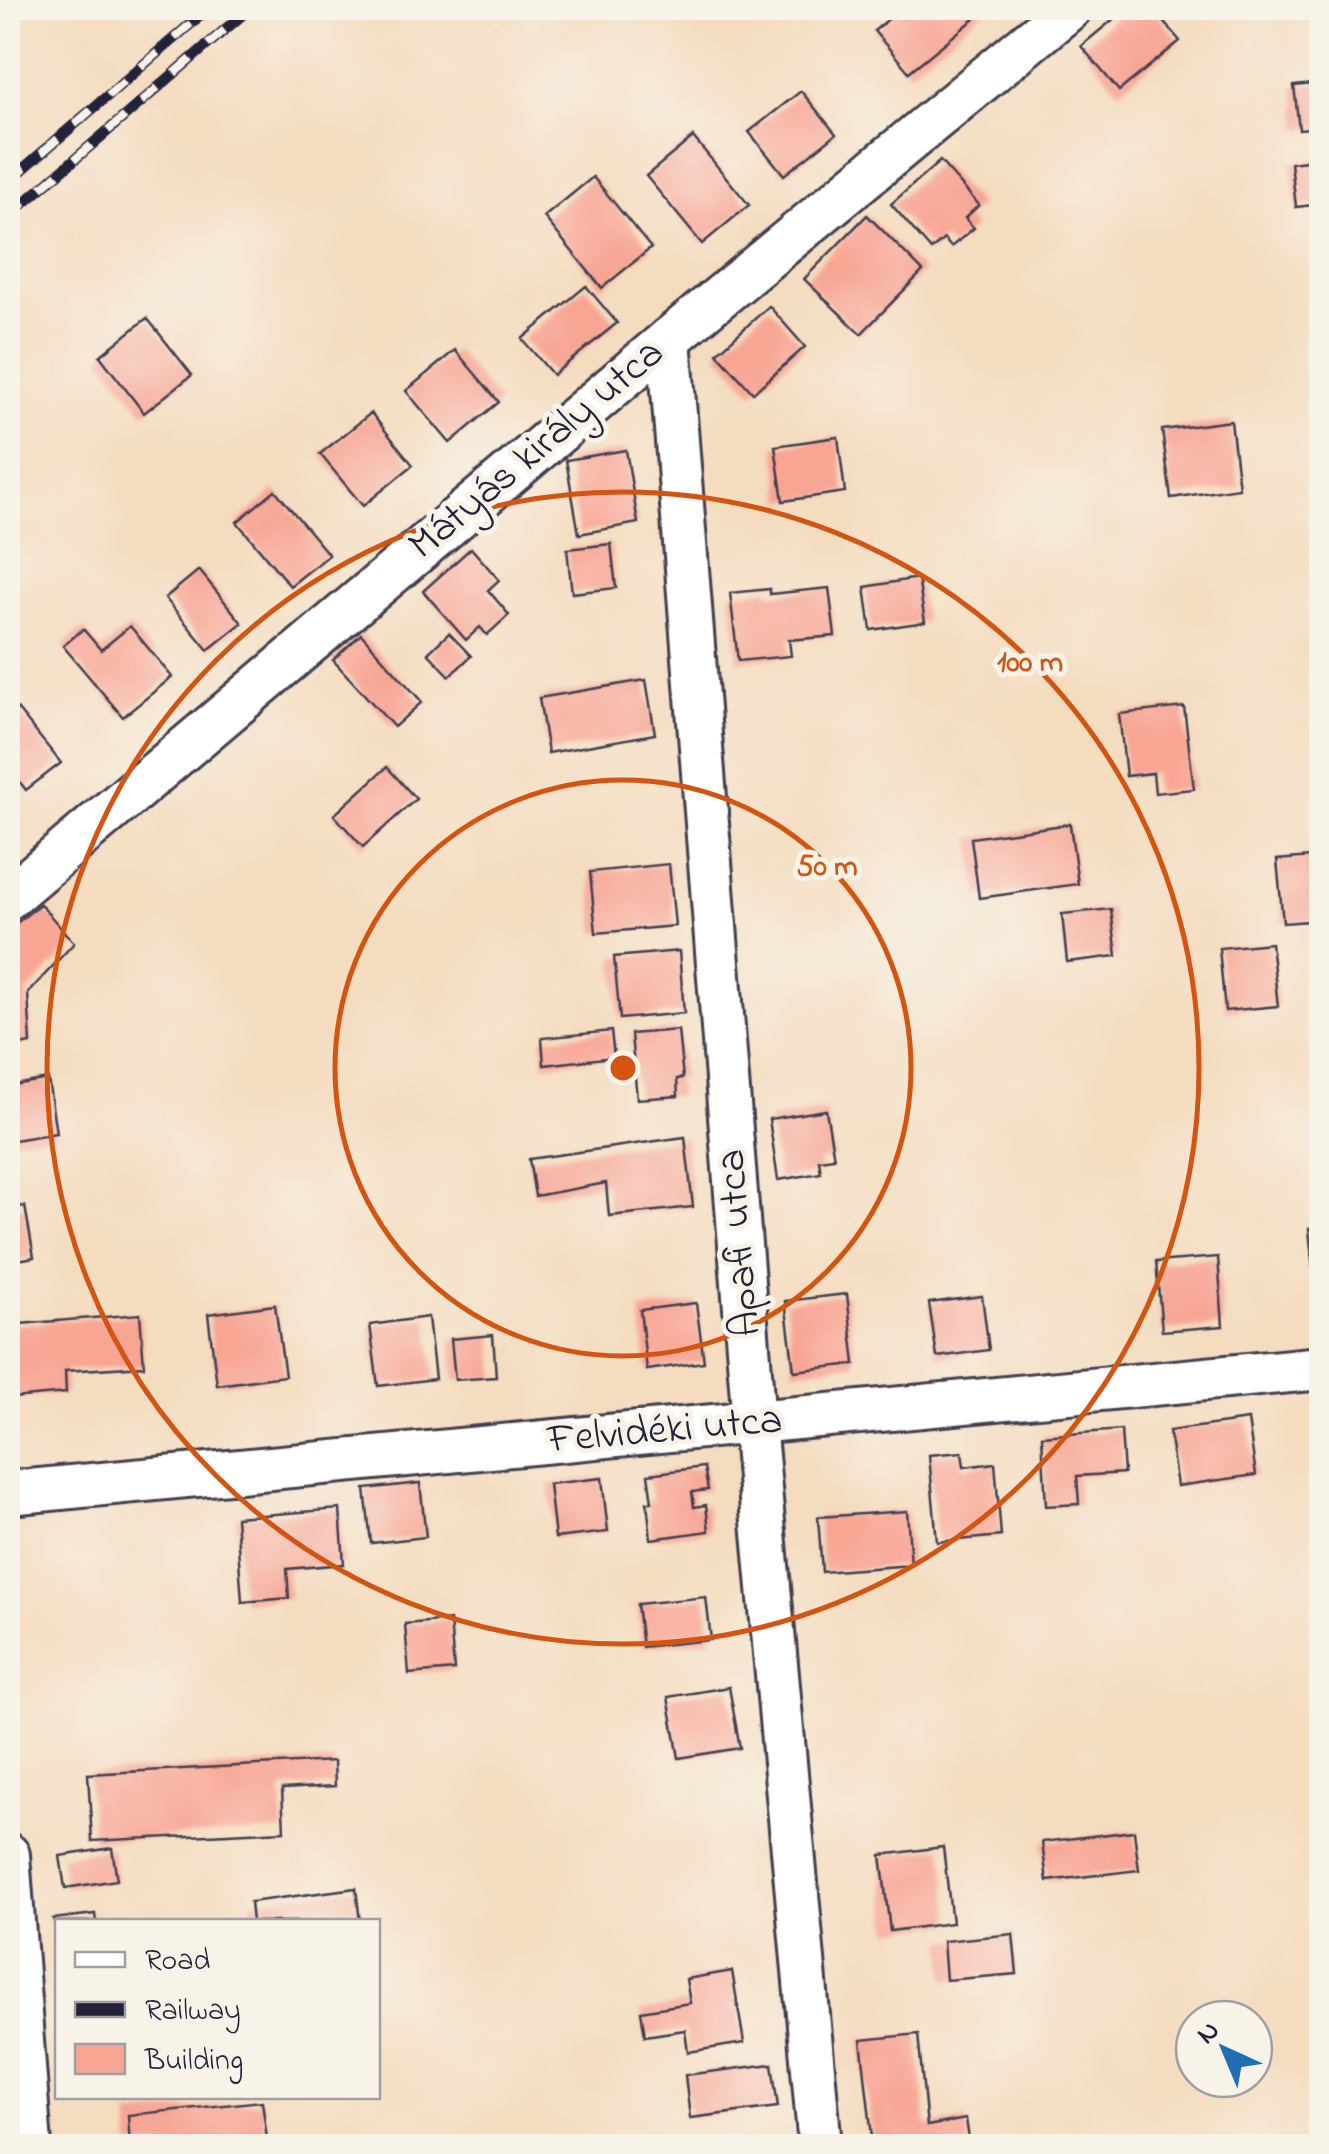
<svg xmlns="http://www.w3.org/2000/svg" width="1329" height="2154" font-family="'Indie Flower',sans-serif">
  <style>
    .building { fill: #f8a594 }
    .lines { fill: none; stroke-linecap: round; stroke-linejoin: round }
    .street-casing { stroke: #423e4f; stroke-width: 48 }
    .street { stroke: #fff; stroke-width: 42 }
    .rail-casing { stroke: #22223b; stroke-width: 11 }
    .rail { stroke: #f7f3e8; stroke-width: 8; stroke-dasharray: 22; stroke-linecap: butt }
    .ring { fill: none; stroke: #d45411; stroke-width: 5 }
    .labels { text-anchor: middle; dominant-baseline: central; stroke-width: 10; stroke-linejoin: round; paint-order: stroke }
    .street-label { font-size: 42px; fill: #22223b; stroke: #f7f3e8 }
    .centre { fill: #d45411; stroke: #f7f3e8; stroke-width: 5 }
    .ring-label { font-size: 30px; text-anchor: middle; font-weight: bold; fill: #d45411; stroke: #f7f3e8; stroke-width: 10; stroke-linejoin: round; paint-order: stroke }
  </style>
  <rect width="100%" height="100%" fill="#f7f3e8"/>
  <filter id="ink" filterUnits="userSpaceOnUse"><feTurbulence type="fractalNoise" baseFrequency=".01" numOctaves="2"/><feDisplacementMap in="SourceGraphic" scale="20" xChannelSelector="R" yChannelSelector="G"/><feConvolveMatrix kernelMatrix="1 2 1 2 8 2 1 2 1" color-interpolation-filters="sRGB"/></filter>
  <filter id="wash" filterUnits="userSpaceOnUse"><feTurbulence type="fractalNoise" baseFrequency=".0048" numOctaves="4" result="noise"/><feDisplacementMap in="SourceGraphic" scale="40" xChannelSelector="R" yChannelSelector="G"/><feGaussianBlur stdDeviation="2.25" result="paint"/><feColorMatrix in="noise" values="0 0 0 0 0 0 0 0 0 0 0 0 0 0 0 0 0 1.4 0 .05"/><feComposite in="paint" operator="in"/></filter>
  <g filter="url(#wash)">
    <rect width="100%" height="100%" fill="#f4dcbf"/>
    <g id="blocks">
      <g class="building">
        <path d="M902,8h86l-79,64 -35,-41z"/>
        <path d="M1127,8h25l28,33 -61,50 -38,-45z"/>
        <path d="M1312,8h10v51h-5z"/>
        <path d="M1322,83v44l-23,2 -5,-43z"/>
        <path d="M801,91l35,43 -52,41 -35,-43z"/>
        <path d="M693,137l56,68 -47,39 -56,-68z"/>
        <path d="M1322,159v45l-26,3 -5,-44z"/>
        <path d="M940,161l39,44 -14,13 9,10 -23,19 -7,-8 -13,11 -40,-46z"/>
        <path d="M593,177l58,71 -49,40 -58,-71z"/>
        <path d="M867,215l56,56 -62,63 -57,-55z"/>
        <path d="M586,286l31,37 -64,52 -31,-36z"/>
        <path d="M769,306l36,41 -52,46 -36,-40z"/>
        <path d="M147,318l45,57 -48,38 -44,-57z"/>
        <path d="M455,350l44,52 -49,41 -44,-52z"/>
        <path d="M371,413l42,52 -50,41 -43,-52z"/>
        <path d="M1231,421l8,67 -68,10 -9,-68z"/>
        <path d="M838,437l7,55 -62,9 -8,-55z"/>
        <path d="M626,450l12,73 -59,11 -13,-74z"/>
        <path d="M275,490l54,65 -39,31 -53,-64z"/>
        <path d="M611,544l5,44 -44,5 -5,-44z"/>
        <path d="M471,548l28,32 -11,10 21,25 -22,20 -7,-8 -14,13 -43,-49z"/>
        <path d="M199,570l43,53 -34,27 -43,-52z"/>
        <path d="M918,578l7,44 -54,8 -6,-43z"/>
        <path d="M829,588l6,48 -46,4 2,16 -53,5 -8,-68 40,-4v5z"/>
        <path d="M130,626l42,51 -49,40 -60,-71 20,-17 18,21z"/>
        <path d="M449,633l22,23 -21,20 -22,-23z"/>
        <path d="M361,634l61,68 -28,25 -61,-67z"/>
        <path d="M646,680l9,54 -107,19 -9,-55z"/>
        <path d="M10,700l51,63 -35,27 -18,-23v-65z"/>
        <path d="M1184,707l10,82 -39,4 -2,-20 -27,3 -7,-62z"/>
        <path d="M387,767l29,32 -53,48 -29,-32z"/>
        <path d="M1070,824l8,60 -99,14 -8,-60z"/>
        <path d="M1322,856v64l-39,3 -6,-63z"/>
        <path d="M669,864l6,62 -79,7 -6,-61z"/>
        <path d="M40,904l34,39 -46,50 3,50 -23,4v-117z"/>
        <path d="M1111,909l6,47 -50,6 -5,-48z"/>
        <path d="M1271,943l7,63 -53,5 -6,-63z"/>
        <path d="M679,951l5,62 -64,6 -6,-62z"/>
        <path d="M678,1030l5,48 -6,1 1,17 -41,3 -6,-65z"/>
        <path d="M611,1031l3,26 -70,8 -2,-27z"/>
        <path d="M48,1079l8,54 -48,8v-55z"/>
        <path d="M826,1110l8,48 -15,2 2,13 -43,7 -9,-61z"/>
        <path d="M685,1137l8,70 -84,9 -3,-33 -71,13 -6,-37z"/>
        <path d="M25,1206l9,51 -26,5v-53z"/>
        <path d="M1322,1228v80l-5,1 -8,-80z"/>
        <path d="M1218,1257l5,69 -61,5 -6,-69z"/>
        <path d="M847,1294l8,70 -61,7 -9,-70z"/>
        <path d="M982,1296l7,54 -52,7 -8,-54z"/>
        <path d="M696,1303l8,59 -57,8 -7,-60z"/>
        <path d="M275,1305l10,71 -68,9 -9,-71z"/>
        <path d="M140,1314l4,52 -79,5 1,22 -54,5 -4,-73z"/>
        <path d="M428,1317l7,62 -57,7 -8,-61z"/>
        <path d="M493,1335l3,42 -41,3 -4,-41z"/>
        <path d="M1248,1420l8,55 -79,11 -8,-55z"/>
        <path d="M1121,1430l3,43 -47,3 2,28 -33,2 -4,-70z"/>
        <path d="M962,1452l2,15 31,-4 6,73 -64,6 -8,-87z"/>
        <path d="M704,1467l4,23 -16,2 2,15 12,-2 3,26 -58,8 -4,-37h5l-4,-28z"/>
        <path d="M602,1478l6,54 -53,6 -6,-54z"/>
        <path d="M420,1483l6,54 -55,6 -6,-54z"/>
        <path d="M340,1509l4,55 -57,5 2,29 -47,4 -6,-85z"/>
        <path d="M907,1511l4,54 -89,7 -4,-55z"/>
        <path d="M706,1597l5,43 -69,7 -5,-43z"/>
        <path d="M450,1620l4,50 -45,4 -4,-50z"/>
        <path d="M729,1687l11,61 -61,10 -11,-61z"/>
        <path d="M334,1761l1,25 -53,3 2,42 -192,10 -4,-67z"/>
        <path d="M1134,1831l5,39 -92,11 -5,-39z"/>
        <path d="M943,1847l9,76 -62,8 -9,-76z"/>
        <path d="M112,1848l5,32 -52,8 -5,-32z"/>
        <path d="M356,1888l4,34h-108l-2,-20z"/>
        <path d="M95,1914l1,8h-42l-1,-3z"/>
        <path d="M1013,1934l4,40 -71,6 -3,-39z"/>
        <path d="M732,1971l12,72 -56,9 -3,-22 -40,6 -4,-25 49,-8 -4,-24z"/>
        <path d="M918,2034l9,92 39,-7 4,27h-97l-12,-106z"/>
        <path d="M772,2064l6,43 -88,11 -5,-43z"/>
        <path d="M262,2101l6,45h-138l-2,-31z"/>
      </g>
    </g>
  </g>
  <g filter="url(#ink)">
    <use href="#blocks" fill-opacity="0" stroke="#423e4f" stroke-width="2.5"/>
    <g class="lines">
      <defs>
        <g id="street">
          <path d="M669,339l85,1084 66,723"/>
          <path d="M8,898l661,-559 401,-331"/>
          <path d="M8,1493l1314,-125"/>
          <path d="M8,1855l22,291"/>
        </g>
      </defs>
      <use href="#street" class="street-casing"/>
      <use href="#street" class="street"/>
      <defs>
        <g id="rail">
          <path d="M8,182l201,-174"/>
          <path d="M8,217l242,-209"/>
        </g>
      </defs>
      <use href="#rail" class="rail-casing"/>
      <use href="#rail" class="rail"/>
    </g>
  </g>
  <g class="ring">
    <circle cx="623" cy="1068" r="288"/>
    <circle cx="623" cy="1068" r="576"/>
  </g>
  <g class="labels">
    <g class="street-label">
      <text transform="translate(537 450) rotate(-40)">Mátyás király utca</text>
      <text transform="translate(740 1243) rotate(-95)">Apafi utca</text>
      <text transform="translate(665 1431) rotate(-5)">Felvidéki utca</text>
    </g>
  </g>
  <circle cx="623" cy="1068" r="15" class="centre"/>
  <g class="ring-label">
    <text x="1030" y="671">100 m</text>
    <text x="827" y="875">50 m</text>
  </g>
  <rect width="1329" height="2154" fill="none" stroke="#f7f3e8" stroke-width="40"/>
  <rect x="55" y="1919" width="325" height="180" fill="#f7f3e8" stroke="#a29fa3" stroke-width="2.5"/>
  <rect x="75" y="1952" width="50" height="15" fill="#ffffff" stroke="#a29fa3" stroke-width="2.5"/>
  <text x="145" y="1969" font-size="30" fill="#22223b">Road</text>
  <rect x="75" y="2002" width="50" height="15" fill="#22223b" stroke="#a29fa3" stroke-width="2.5"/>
  <text x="145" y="2019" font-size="30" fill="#22223b">Railway</text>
  <rect x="75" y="2044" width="50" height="30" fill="#f8a594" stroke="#a29fa3" stroke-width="2.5"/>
  <text x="145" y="2069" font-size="30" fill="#22223b">Building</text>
  <g transform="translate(1224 2049) rotate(316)"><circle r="48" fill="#f7f3e8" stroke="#a29fa3" stroke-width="2.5"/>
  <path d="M0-8L18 38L0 25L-18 38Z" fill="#1f6fb2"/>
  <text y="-15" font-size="28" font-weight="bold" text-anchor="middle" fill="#22223b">N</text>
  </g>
</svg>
